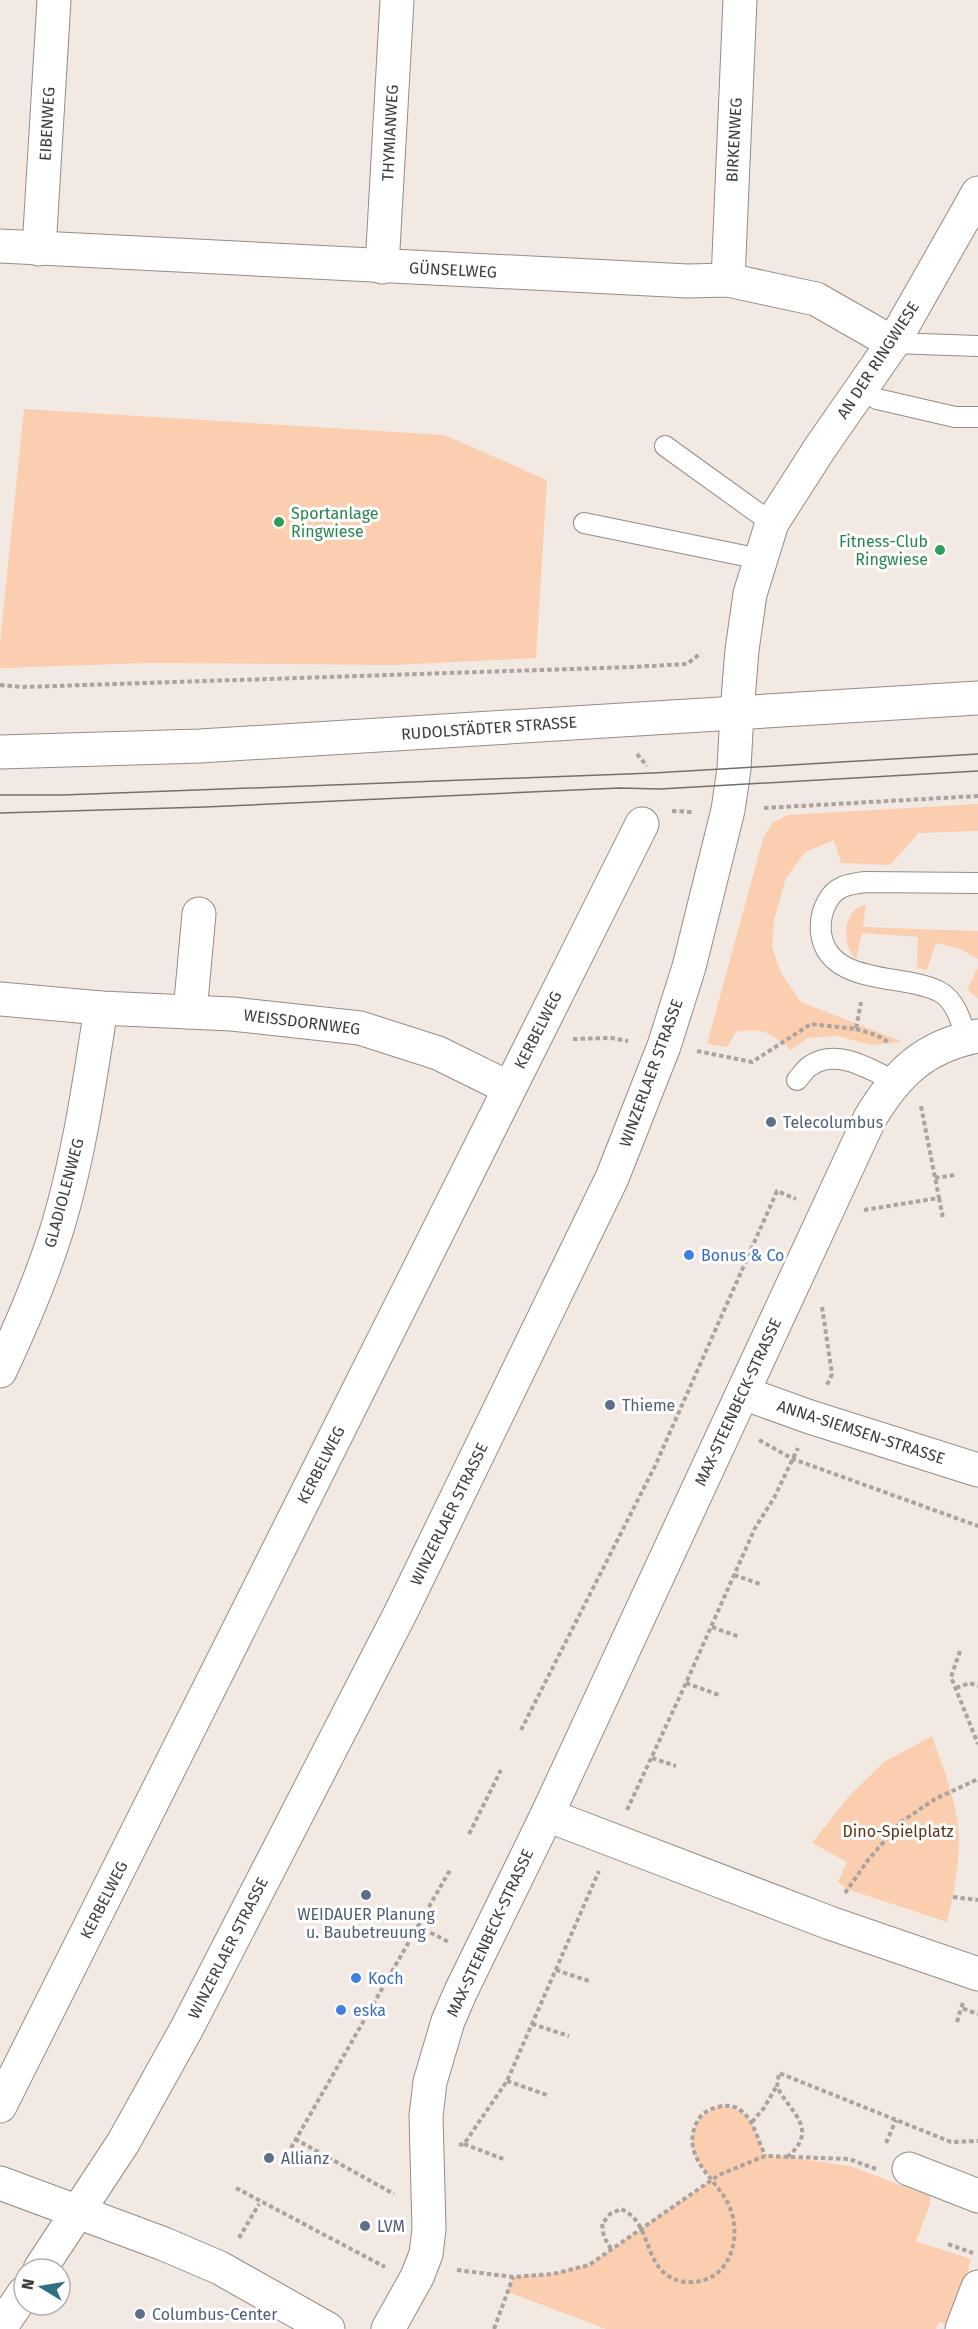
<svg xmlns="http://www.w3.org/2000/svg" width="978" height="2329" font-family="'Fira Sans',sans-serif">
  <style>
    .green { fill: #fcceb0 }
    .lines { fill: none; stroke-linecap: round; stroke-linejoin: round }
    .lane-casing { stroke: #958c86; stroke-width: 22 }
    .street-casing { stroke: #958c86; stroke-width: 35 }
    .secondary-casing { stroke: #958c86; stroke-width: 35 }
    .path { stroke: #aba39f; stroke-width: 4; stroke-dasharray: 4.5 3; stroke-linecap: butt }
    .lane { stroke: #fff; stroke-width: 20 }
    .street { stroke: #fff; stroke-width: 33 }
    .secondary { stroke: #fff; stroke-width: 33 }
    .tram { stroke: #756f6c; stroke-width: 1.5 }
    .leisure-dot { fill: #2e9e5b; stroke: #fff; stroke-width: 2 }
    .service-dot { fill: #5c6f8a; stroke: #fff; stroke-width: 2 }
    .shop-dot { fill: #3f7fe0; stroke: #fff; stroke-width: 2 }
    .labels { text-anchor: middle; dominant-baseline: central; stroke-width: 6; stroke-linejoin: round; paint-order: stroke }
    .street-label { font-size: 16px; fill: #403c3a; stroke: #fff }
    .leisure-label { font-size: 16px; fill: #27864d; stroke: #fff; text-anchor: start }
    .service-label { font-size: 16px; fill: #4e5e75; stroke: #fff; text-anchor: start }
    .shop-label { font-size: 16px; fill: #366cbe; stroke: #fff; text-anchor: start }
    .park-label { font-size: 16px; fill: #5e3415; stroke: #fff }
  </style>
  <rect width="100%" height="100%" fill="#f3e9e3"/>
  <g class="green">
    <path d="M24,409l420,26 103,45 -11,178 -141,7 -246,-2 -149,5v-25z"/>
    <path d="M978,804v27l-59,2 -29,32 -49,-2 -7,-23 -29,12 -19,26 -12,42 -2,27 9,26 20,29 102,40 -33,3 -32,-9 -30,2 -17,12c-22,-18 -26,-22 -55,-18l-9,15 -20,-3 56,-205 9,-16 15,-8z"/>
    <path d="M866,905l-3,22 115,4v28l-18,-10 -24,-6 -9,27 -10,-2 1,-31 -56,-4 -6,26c-12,-11 -14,-39 0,-50 3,-3 6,-3 10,-4z"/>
    <path d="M978,967v31l-11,-8z"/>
    <path d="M932,1736c12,34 27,71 27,108 -1,26 -6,53 -12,78l-100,-33 -9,-7 9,-20 -35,-19 37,-47 35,-34z"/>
    <path d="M721,2106c33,3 33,24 44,50l22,1 63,9 80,30v8l-14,37 55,18 -20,67 -12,-4 -3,7h-330l-98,-37 5,-15 40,-3 36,-9 123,-85c-4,-7 -10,-12 -14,-19 -14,-24 -2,-48 23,-55z"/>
  </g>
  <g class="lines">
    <defs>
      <g id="lane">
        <path d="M893,343l85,3"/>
        <path d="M861,388l16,11 78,18h23"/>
        <path d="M665,446l107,77"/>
        <path d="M584,523l176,36"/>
        <path d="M967,1038c-6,-16 -11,-37 -27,-46 -34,-19 -112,-5 -119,-59 -1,-10 1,-22 6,-31 8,-16 22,-18 38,-20l113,1"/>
        <path d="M797,1080c4,-4 8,-11 13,-14 27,-19 61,4 86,16"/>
      </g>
      <g id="street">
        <path d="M0,246l688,35 40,-1 88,19 77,44"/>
        <path d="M39,249l15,-249"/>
        <path d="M382,267l15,-267"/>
        <path d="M728,280l12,-280"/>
        <path d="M737,712l5,-62 8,-56 22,-71 48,-75 73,-105 85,-150"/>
        <path d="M0,999l101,9 131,6 128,14 78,25 71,35"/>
        <path d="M190,1012l9,-98"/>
        <path d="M0,1371c23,-49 45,-100 60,-152 20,-69 30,-140 41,-211"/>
        <path d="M743,1393l67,24 168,53"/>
        <path d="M547,1815l283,108 148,51"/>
        <path d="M0,2106l642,-1282"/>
        <path d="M909,2169l69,27"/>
        <path d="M0,2183l164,61 56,24 108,61"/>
        <path d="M388,2329l29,-52 9,-23 3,-25 -3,-113 4,-34 18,-61 13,-30 86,-176 323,-697c27,-45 55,-72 108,-82"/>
        <path d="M962,2329l16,-42"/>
      </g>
      <g id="secondary">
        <path d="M0,752l200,-6 778,-48"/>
        <path d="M40,2269l83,-126 64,-115 215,-418 210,-432 52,-132 25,-79 39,-157 6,-41 3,-57"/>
        <path d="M0,2328l24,-35"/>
      </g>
    </defs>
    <use href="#lane" class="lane-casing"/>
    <use href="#street" class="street-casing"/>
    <use href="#secondary" class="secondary-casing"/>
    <g class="path">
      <path d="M0,685l23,2 609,-20 55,-3 14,-11"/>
      <path d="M637,754l10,12"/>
      <path d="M764,808l214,-12"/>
      <path d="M672,811l22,1"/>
      <path d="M856,1029l20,6 12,7"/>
      <path d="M573,1039l38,-1 17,3"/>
      <path d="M697,1051l55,11 59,-38 45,5 5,-27"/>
      <path d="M935,1178l20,-3"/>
      <path d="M939,1198l4,20"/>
      <path d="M864,1210l75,-12 -18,-92"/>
      <path d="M822,1307l10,67 -6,13"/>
      <path d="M759,1440l34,19 185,67"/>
      <path d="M734,1575l26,9"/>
      <path d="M712,1627l28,10"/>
      <path d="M960,1651l-9,26 27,67"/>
      <path d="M686,1683l33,12"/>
      <path d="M956,1688l14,-5 8,3"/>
      <path d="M521,1730l134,-264 122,-275 19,8"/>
      <path d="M652,1758l24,8"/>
      <path d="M627,1810l59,-127 69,-155 19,-30 24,-50"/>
      <path d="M469,1834l32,-64"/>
      <path d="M845,1893l23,-33 33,-38 34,-23 43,-20"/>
      <path d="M953,1897l25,3"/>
      <path d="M417,1926l32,16"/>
      <path d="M556,1970l33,11"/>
      <path d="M963,2003l-2,5 17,6"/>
      <path d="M957,2022l4,-14"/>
      <path d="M532,2024l37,12"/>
      <path d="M507,2081l40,14"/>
      <path d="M752,2122l12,-14 12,-21"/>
      <path d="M295,2139l99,55"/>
      <path d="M886,2143l10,-23"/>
      <path d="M464,2144l42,16"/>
      <path d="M459,2145l5,-1 43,-63 92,-210"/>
      <path d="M291,2148l159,-278"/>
      <path d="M787,2157c33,-27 4,-44 -10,-70l2,-14 172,69 27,-1"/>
      <path d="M236,2188l149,79"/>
      <path d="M239,2238l20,-34"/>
      <path d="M948,2244l25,9"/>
      <path d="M611,2249l-7,-12 -2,-13 8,-10 11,-5c32,14 21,56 53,70 11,5 28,4 39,-3 25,-16 27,-55 12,-78 -15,-24 -44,-44 -28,-76 4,-8 11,-13 21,-15 22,-6 32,11 39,28 2,8 6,14 8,21"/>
      <path d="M457,2270l56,7 40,-3 36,-9 130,-90 46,-19 84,3 27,10"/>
      <path d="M494,2329l19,-52"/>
    </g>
    <use href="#lane" class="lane"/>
    <use href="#street" class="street"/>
    <use href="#secondary" class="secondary"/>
    <g class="tram">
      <path d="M0,795h63l590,-22 325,-19"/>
      <path d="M0,813l205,-6 414,-19 41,1 318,-18"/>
    </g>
  </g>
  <g class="leisure-dot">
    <circle cx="279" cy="522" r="6"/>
    <circle cx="940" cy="550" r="6"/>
  </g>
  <g class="service-dot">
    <circle cx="771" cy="1122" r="6"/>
    <circle cx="610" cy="1405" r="6"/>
    <circle cx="366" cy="1895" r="6"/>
    <circle cx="269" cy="2158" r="6"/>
    <circle cx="365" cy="2226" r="6"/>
    <circle cx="140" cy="2314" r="6"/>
  </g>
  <g class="shop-dot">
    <circle cx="689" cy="1255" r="6"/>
    <circle cx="356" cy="1978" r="6"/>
    <circle cx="341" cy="2010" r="6"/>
  </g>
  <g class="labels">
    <g class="street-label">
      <text transform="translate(47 124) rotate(-87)">EIBENWEG</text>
      <text transform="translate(390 133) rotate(-87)">THYMIANWEG</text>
      <text transform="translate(734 140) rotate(-87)">BIRKENWEG</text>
      <text transform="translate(453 270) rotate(3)">GÜNSELWEG</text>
      <text transform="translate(878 360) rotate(-57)">AN DER RINGWIESE</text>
      <text transform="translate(489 728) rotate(-4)">RUDOLSTÄDTER STRASSE</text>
      <text transform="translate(302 1022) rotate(7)">WEISSDORNWEG</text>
      <text transform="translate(538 1030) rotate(-63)">KERBELWEG</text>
      <text transform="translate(651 1073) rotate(-70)">WINZERLAER STRASSE</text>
      <text transform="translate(64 1193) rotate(-75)">GLADIOLENWEG</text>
      <text transform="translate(738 1402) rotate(-65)">MAX-STEENBECK-STRASSE</text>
      <text transform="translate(861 1432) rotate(18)">ANNA-SIEMSEN-STRASSE</text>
      <text transform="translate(321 1465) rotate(-63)">KERBELWEG</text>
      <text transform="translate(449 1514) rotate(-64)">WINZERLAER STRASSE</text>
      <text transform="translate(104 1900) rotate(-63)">KERBELWEG</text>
      <text transform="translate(490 1933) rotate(-65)">MAX-STEENBECK-STRASSE</text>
      <text transform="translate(228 1948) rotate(-63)">WINZERLAER STRASSE</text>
    </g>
    <g class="leisure-label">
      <text x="291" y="513">Sportanlage<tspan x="291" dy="18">Ringwiese</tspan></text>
      <text x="928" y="541" text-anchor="end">Fitness-Club<tspan x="928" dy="18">Ringwiese</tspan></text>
    </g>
    <g class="service-label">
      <text x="783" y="1122">Telecolumbus</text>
      <text x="622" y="1405">Thieme</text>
      <text x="366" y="1914" text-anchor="middle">WEIDAUER Planung<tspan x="366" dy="18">u. Baubetreuung</tspan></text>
      <text x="281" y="2158">Allianz</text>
      <text x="377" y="2226">LVM</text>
      <text x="152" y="2314">Columbus-Center</text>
    </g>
    <g class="shop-label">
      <text x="701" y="1255">Bonus &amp; Co</text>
      <text x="368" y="1978">Koch</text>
      <text x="353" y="2010">eska</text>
    </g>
    <g class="park-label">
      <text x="898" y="1831">Dino-Spielplatz</text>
    </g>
  </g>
  <g transform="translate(42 2287) rotate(281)"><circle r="28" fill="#ffffff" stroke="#b3b1b0" stroke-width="1.5"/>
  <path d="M0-4.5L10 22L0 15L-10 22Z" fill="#326f85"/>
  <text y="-9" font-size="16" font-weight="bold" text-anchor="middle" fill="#403c3a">N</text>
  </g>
</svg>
